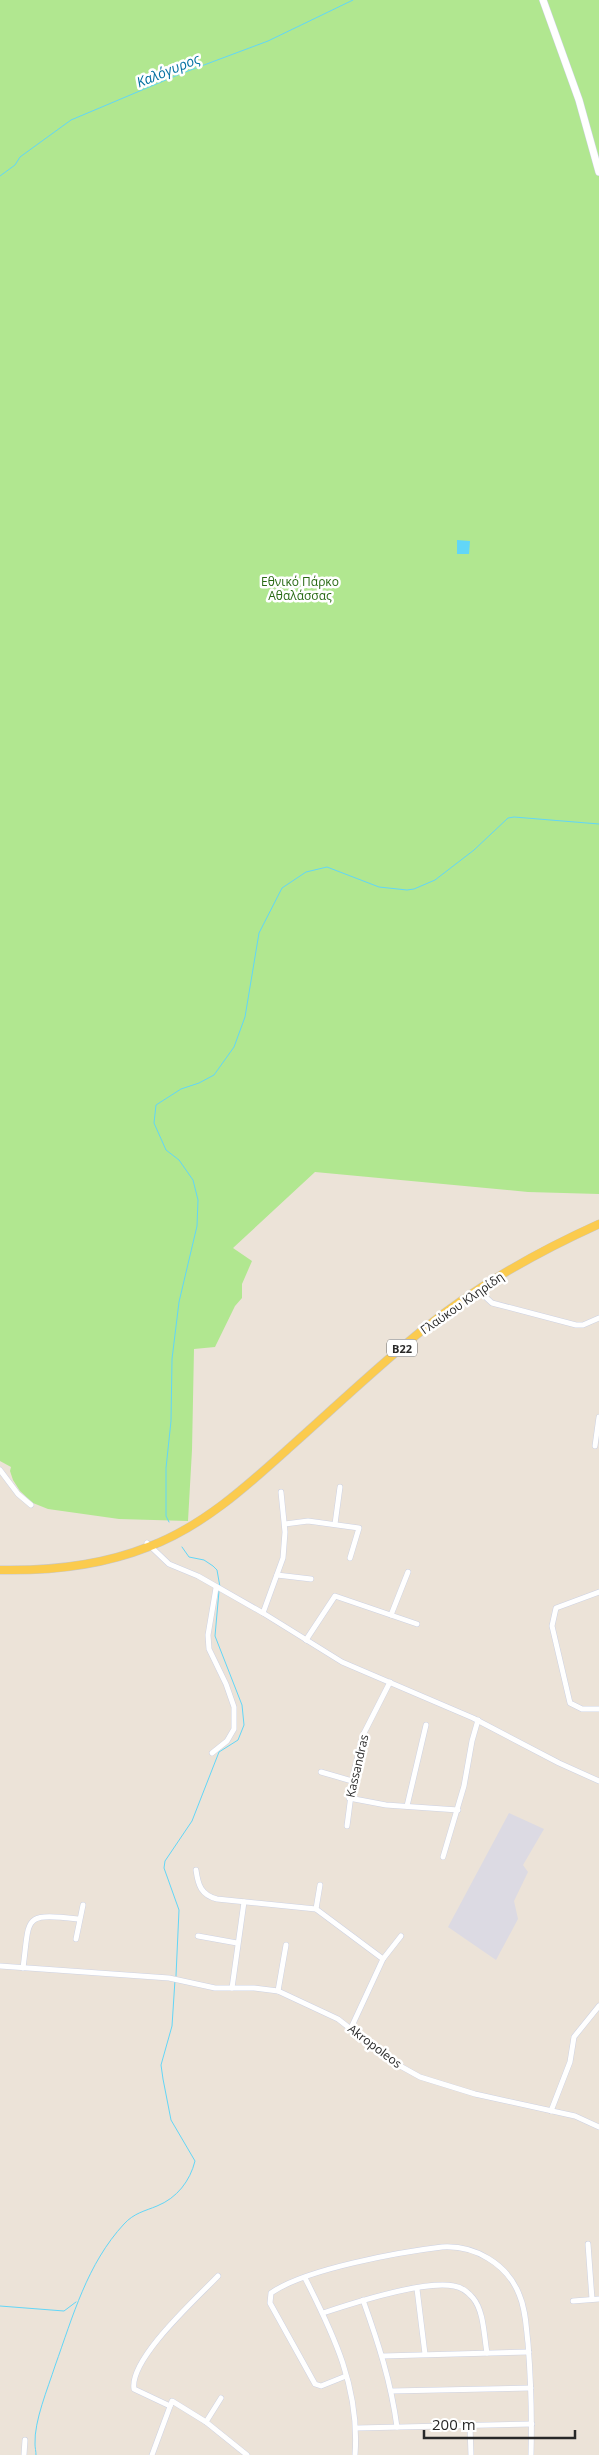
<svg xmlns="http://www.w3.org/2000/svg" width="599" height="2455" font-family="'Open Sans',sans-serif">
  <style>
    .industrial { fill: #dcdae3 }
    .green { fill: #b1e790 }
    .water { fill: #62d6f7 }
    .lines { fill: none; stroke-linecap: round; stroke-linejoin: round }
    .stream { stroke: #62d6f7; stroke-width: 1 }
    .street-casing { stroke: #cdd2e3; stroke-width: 6 }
    .secondary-casing { stroke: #cdd2e3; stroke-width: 8 }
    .primary-casing { stroke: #c7c7c7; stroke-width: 9 }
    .street { stroke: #fff; stroke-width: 5 }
    .secondary { stroke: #fff; stroke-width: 7 }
    .primary { stroke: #fbcb4e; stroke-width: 8 }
    .labels { text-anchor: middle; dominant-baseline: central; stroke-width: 5; stroke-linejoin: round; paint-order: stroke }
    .shield { fill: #fff; stroke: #686868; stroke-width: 1 }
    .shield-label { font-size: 11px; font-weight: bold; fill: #282828 }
    .park-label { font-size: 12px; fill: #296914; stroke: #fff }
    .street-label { font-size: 12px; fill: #282828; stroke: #fff }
    .water-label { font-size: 14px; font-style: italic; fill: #0371a1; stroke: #fff }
  </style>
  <rect width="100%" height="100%" fill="#ece3d8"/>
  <path class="industrial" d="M509,1813l35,16 -21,36 5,7 -14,29 4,18 -22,41 -48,-33z"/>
  <path class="green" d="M0,0h599v1194l-71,-2 -213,-20 -82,76 19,13 -10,23v14l-7,8 -20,41 -21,2 -2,101 -4,71 -69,-2 -71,-10 -15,-6 -13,-12 -7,-11 -3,-9 1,-4 -11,-6z"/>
  <path class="water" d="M457,540l13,1 -1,13h-12z"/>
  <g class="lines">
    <g class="stream">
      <path d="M0,176l15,-11 5,-8 51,-37 109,-46 88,-33 85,-41"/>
      <path d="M169,1522l-3,-6v-48l5,-47 1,-62 7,-57 18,-76 1,-26 -5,-20 -14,-20 -13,-10 -12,-27 2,-18 25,-16 18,-6 15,-8 20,-28 11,-30 14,-84 23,-45 24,-16 21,-5 52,20 28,3 7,-1 21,-9 39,-30 34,-32 6,-1 85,7"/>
      <path d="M182,1547l7,10 15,3 9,6 4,4 3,17"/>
      <path d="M176,1976l3,-66 -15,-42 1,-7 27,-40 27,-69 19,-12 6,-15 -2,-20 -27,-69 4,-45"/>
      <path d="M0,2306l64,5 12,-9"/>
      <path d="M36,2455c0,-4 -1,-7 -1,-11 -1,-23 13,-56 20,-78 18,-50 32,-102 69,-142 10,-11 21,-13 33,-18 20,-8 33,-25 38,-45l-24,-41 -8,-41 -2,-14 11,-39 3,-46"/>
    </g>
    <defs>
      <g id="street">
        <path d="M478,1290l14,13 84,22h7l16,-7"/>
        <path d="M595,1446l4,-29"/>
        <path d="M0,1470l18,24 13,11"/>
        <path d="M285,1524l23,-3 51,7 -9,30"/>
        <path d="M335,1524l5,-37"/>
        <path d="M147,1543l22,21 29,12 65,37 79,49 131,56 86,45 40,18"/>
        <path d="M277,1575l34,4"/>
        <path d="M599,1592l-43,16 -4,18 18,77 12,6h17"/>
        <path d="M263,1613l20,-55 2,-26 -4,-40"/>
        <path d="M391,1615l17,-43"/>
        <path d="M306,1640l29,-44 82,28"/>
        <path d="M212,1753l15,-12 7,-12v-22l-8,-23 -17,-35 -1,-14 8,-47"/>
        <path d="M321,1772l31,9"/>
        <path d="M349,1798l37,7 72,5"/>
        <path d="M407,1806l19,-81"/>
        <path d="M347,1826l7,-54 9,-37 27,-53"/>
        <path d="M443,1857l21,-71 8,-45 6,-21"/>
        <path d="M196,1870c2,15 5,25 21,29l99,10 67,50"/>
        <path d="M316,1909l4,-24"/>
        <path d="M198,1936l39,7"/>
        <path d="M76,1939l7,-34"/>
        <path d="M0,1966l169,12 46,10h39l24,3 60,28 55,43 27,15 55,17 100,22 24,11"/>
        <path d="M23,1968c7,-52 -1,-55 55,-49"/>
        <path d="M232,1988l12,-86"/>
        <path d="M278,1991l8,-46"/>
        <path d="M351,2028l32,-69 18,-23"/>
        <path d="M551,2111l19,-49 4,-25 25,-31"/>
        <path d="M588,2244l4,55"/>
        <path d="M305,2278c29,57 55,111 50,177"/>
        <path d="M417,2289l8,65"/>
        <path d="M363,2300c15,42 28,82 34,127"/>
        <path d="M573,2301l26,-2"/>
        <path d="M323,2313c30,-10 101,-33 131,-27 7,1 14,6 19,12 11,13 11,38 14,55"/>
        <path d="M383,2356l146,-4"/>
        <path d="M346,2376l-25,10 -6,-2 -45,-81 1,-10c34,-24 129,-41 171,-46 33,-2 65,17 77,47 7,16 7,33 9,49 3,38 4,75 3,112"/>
        <path d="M392,2391l139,-3"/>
        <path d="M170,2406l-36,-17c-5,-30 63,-91 84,-113"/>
        <path d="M206,2422l15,-24"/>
        <path d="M470,2426l1,29"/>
        <path d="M357,2428l175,-4"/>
        <path d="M24,2455l1,-15"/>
        <path d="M152,2455l20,-54 34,21 41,33"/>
      </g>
      <path id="secondary" d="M543,0l36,100 20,72"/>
      <path id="primary" d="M0,1570c51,1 100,-4 148,-23 54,-20 99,-61 141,-99 45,-40 89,-82 136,-120 53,-43 112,-76 174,-104"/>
    </defs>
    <use href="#street" class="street-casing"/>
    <use href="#secondary" class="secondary-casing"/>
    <use href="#primary" class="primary-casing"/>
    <use href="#street" class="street"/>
    <use href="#secondary" class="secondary"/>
    <use href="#primary" class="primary"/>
  </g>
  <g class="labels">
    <rect class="shield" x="387" y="1339.5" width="30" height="17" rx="4"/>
    <g class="shield-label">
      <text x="402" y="1348">B22</text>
    </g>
    <g class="park-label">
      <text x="300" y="581">Εθνικό Πάρκο<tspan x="300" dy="14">Αθαλάσσας</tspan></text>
    </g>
    <g class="street-label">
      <text transform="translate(462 1303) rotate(-35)">Γλαύκου Κληρίδη</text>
      <text transform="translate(357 1766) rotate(-77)">Kassandras</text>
      <text transform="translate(375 2046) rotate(37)">Akropoleos</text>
    </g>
    <g class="water-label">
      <text transform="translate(168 70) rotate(-22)">Καλόγυρος</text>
    </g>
  </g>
  <path d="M424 2430v8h151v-8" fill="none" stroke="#282828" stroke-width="2.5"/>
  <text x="432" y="2430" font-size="15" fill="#282828" stroke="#ffffff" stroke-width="4" paint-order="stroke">200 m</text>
</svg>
